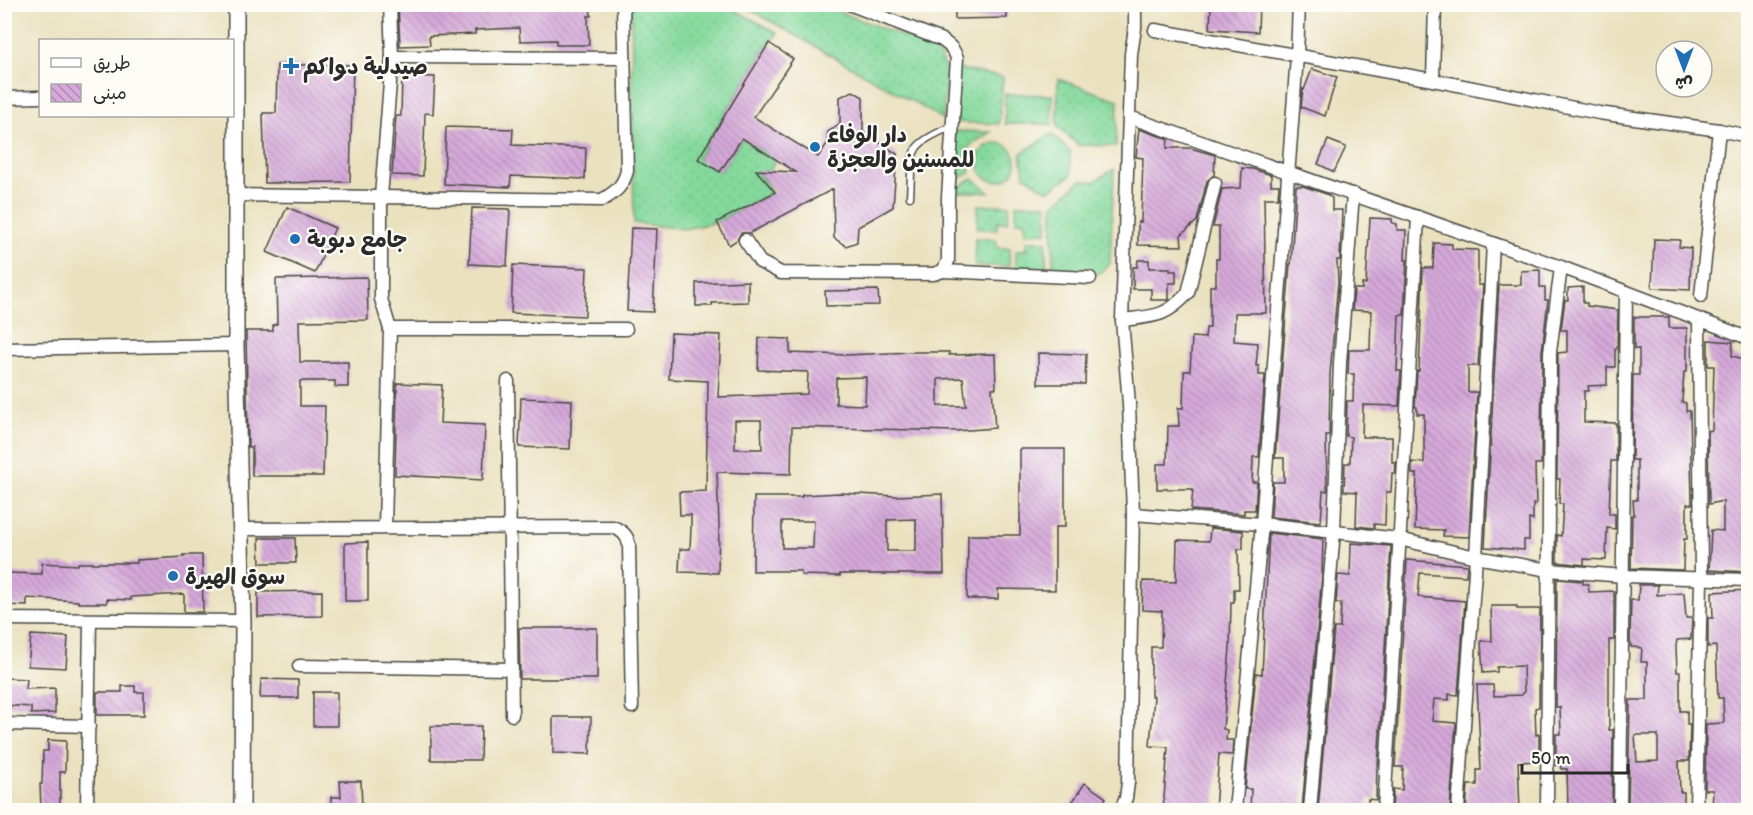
<svg xmlns="http://www.w3.org/2000/svg" width="1753" height="815" font-family="Itim,'Playpen Sans Arabic',sans-serif">
  <style>
    .garden { fill: url(#garden-dots); stroke: #588264; stroke-width: 1.5 }
    .building { fill: url(#building-back-hatch); fill-rule: evenodd }
    .lines { fill: none; stroke-linecap: round; stroke-linejoin: round }
    .service-casing { stroke: #484641; stroke-width: 9 }
    .minor-casing { stroke: #484641; stroke-width: 15 }
    .tertiary-casing { stroke: #484641; stroke-width: 18 }
    .service { stroke: #fff; stroke-width: 6 }
    .minor { stroke: #fff; stroke-width: 12 }
    .tertiary { stroke: #fff; stroke-width: 15 }
    .poi-dot { fill: #1f6fb2; stroke: #fdfcf7; stroke-width: 2 }
    .labels { text-anchor: middle; dominant-baseline: central; stroke-width: 4.5; stroke-linejoin: round; paint-order: stroke }
    .poi-label { font-size: 22px; font-weight: bold; fill: #2b2b2b; stroke: #fdfcf7; text-anchor: start }
  </style>
  <defs>
    <pattern id="garden-dots" width="8" height="8" patternUnits="userSpaceOnUse" patternTransform="scale(1.5)"><rect width="8" height="8" fill="#84d99c"/><path d="M2 2h.1M6 6h.1" fill="none" stroke="#72ba87" stroke-width="1.8" stroke-linecap="round"/></pattern>
    <pattern id="building-back-hatch" width="6" height="6" patternUnits="userSpaceOnUse" patternTransform="scale(1.5)"><rect width="6" height="6" fill="#d6a9da"/><path d="M-1 5l2 2M0 0l6 6M5-1l2 2" fill="none" stroke="#ae8ab1"/></pattern>
  </defs>
  <rect width="100%" height="100%" fill="#fdfcf7"/>
  <filter id="ink" filterUnits="userSpaceOnUse"><feTurbulence type="fractalNoise" baseFrequency=".0167" numOctaves="2"/><feDisplacementMap in="SourceGraphic" scale="12" xChannelSelector="R" yChannelSelector="G"/><feConvolveMatrix kernelMatrix="1 2 1 2 8 2 1 2 1" color-interpolation-filters="sRGB"/></filter>
  <filter id="wash" filterUnits="userSpaceOnUse"><feTurbulence type="fractalNoise" baseFrequency=".008" numOctaves="4" result="noise"/><feDisplacementMap in="SourceGraphic" scale="24" xChannelSelector="R" yChannelSelector="G"/><feGaussianBlur stdDeviation="1.35" result="paint"/><feColorMatrix in="noise" values="0 0 0 0 0 0 0 0 0 0 0 0 0 0 0 0 0 1.4 0 .05"/><feComposite in="paint" operator="in"/></filter>
  <g filter="url(#wash)">
    <rect width="100%" height="100%" fill="#eae1bf"/>
    <g class="garden">
      <path d="M631,5h94l53,28 -12,14 -68,111 22,14 22,-34 33,21 -5,12h-13l15,22 -55,29 -33,7 -50,-6z"/>
      <path d="M742,5h80l115,44 9,23 -3,47z"/>
      <path d="M957,69l46,8 -4,47 -44,-2z"/>
      <path d="M1058,79l60,21 -2,46 -38,-1 -21,-19z"/>
      <path d="M1005,94l47,1v29h-47z"/>
      <path d="M954,131l37,1 -19,12 -6,7 4,22 -19,10z"/>
      <path d="M1052,134l18,18 1,23 -23,16 -24,-16 -3,-22z"/>
      <circle cx="997" cy="162" r="19"/>
      <path d="M1114,169l-4,95 -12,10 -45,-4v-64l28,-26 13,2z"/>
      <path d="M973,178l16,14h-38z"/>
      <path d="M1016,204h31v28l-22,1v-12h-9z"/>
      <path d="M978,205h31l-1,17h-11v7h-20z"/>
      <path d="M975,238l21,1 1,9h13l-1,18h-34z"/>
      <path d="M1026,241h20v27h-30v-18h10z"/>
    </g>
    <g id="blocks">
      <g class="building">
        <path d="M398,4h192l1,12h-3l1,29h-33v-5l-36,1 -1,-13 -44,2v4l-46,2 1,9 -30,1z"/>
        <path d="M955,4h52v14l-52,1z"/>
        <path d="M1211,4h48l-1,28 -48,-3z"/>
        <path d="M769,43l24,16 -39,58 64,40 9,-13 1,-12 12,-8v-27l13,-6 10,6v35l34,22 -4,53 -35,20 -1,15 -11,4 -12,-8 -1,-49 -83,44h-9l-4,7 -8,5 -12,-23 58,-30 -19,-22 40,2 -54,-34 -22,34 -22,-13z"/>
        <path d="M277,65h76l-3,117 -85,1 -2,-70h13z"/>
        <path d="M1312,69l25,8 -12,39 -24,-9 2,-18 1,1z"/>
        <path d="M402,76l33,1 -2,37 -8,-1 -2,63 -31,-1 4,-59h5z"/>
        <path d="M446,127l67,2 -1,16 74,3 -1,31 -74,-3 -1,11 -66,-3z"/>
        <path d="M1139,129l29,10 -1,9h23l25,7 -1,20 -7,6 -10,40 -16,14 1,11 -44,-1v-23h3l2,-64 -7,-1z"/>
        <path d="M1328,140l18,7 -12,25 -16,-8z"/>
        <path d="M1242,168l11,1 18,6v10h8l-1,13h-14l2,115h-31l-1,28 24,2 -2,23h3v9h6l-6,82h-6l-1,25h5l-2,28h-11v4l-53,-4 2,-21h-36v-25h10l1,-38h11l-1,-18h5l1,-37h6l2,-34 13,1 1,-10h4v-42h6v-27h3v-32h-6l9,-38 19,-1z"/>
        <path d="M1296,186h7l23,8 6,4v12h10l-2,50h-3l1,22 -8,92 -1,62h-3l1,55h-4l-2,31 -50,-5 2,-35h11v-24h-9l15,-194h1z"/>
        <path d="M287,207l48,21 -20,45 -48,-21z"/>
        <path d="M472,208l38,1 -3,57 -38,-2z"/>
        <path d="M1370,218l22,1v4l5,1v6h9l-1,30h2l-3,55h-5l-2,56h4l-2,35 -36,-1 -1,32h30v25h4l-1,11h-3l-1,19h-5l-1,33 -11,-1v4l-18,-2 1,-34 -13,-1 1,-28h5l1,-26 -5,-1 1,-35h6l1,-27h-6l1,-24h21l1,-39 -19,-1 2,-21h8v-5h4z"/>
        <path d="M631,228l26,1 -4,83 -26,-1z"/>
        <path d="M1654,239l26,1 -1,7 12,1 -1,42 -38,-2z"/>
        <path d="M1434,243l18,1v5l26,1v35h5l-5,81h-10v26h9l-8,145 -26,-1 1,-6 -29,-1 2,-55h-5v-12l12,1v-49h-7v-7h-2l2,-36h2l4,-103h10z"/>
        <path d="M1138,260h11v8h21v3h6v12h-7v17h-18v-11h-18v-22h4z"/>
        <path d="M513,265l74,3 -2,48 -74,-3z"/>
        <path d="M1540,270v17h5v13h3l-6,52 -1,112h-6l1,40h-3v16l-4,-1v21h-5v10l-39,-3 14,-262h22v-14z"/>
        <path d="M367,277l1,43 -69,1 1,41h48v25h-13v-6h-35v25h25l-2,70h-71v-29h-4l-2,-116h27v-6l4,-1 -1,-45z"/>
        <path d="M748,281v21l-36,1v3h-16v-23z"/>
        <path d="M1583,287v16h4v3l31,4 -1,39h-2v18h-8v18l-19,1 1,5h-5v31l32,1v38h-5l-2,53h6v15l-8,-1 -1,32 -22,-1v6l-27,-3v-27l4,1 2,-32h-4l1,-25h-3l1,-126 9,-1v-22h-6l4,-30h3v-12z"/>
        <path d="M878,290l1,15 -53,1 -1,-15z"/>
        <path d="M1634,317h35v11h18v44h-3l-2,30 4,1v8h4l2,93h-5v35h-3l-1,31 -52,-2 1,-53h2l-1,-15h4v-40h-5l1,-85h6v-26h-5z"/>
        <path d="M671,333l50,2 -3,62 89,-3 1,-22 -50,-2 1,-32 31,1v14l57,2 65,-3h37v3l46,-1 1,34h-4l3,40 -39,3 -164,-4 -1,47 -74,-2 2,53 -1,48 -39,-1 1,-23h10l1,-22v-12h-11l-1,-23 27,-1 2,-110 -39,-2zM866,377l-1,28 -29,-1v-26zM963,378l3,28h-28v-27zM735,420h26l1,29h-27z"/>
        <path d="M1708,340l25,2 -1,14 17,4v212l-40,-2 2,-40 12,1v-30l-14,3 -1,-73 4,-1 2,-64h-6z"/>
        <path d="M1038,353l48,1 -1,30h-47z"/>
        <path d="M397,383l45,2 -2,38 45,2 -2,55 -88,-5z"/>
        <path d="M521,398l51,2 -2,49 -51,-2z"/>
        <path d="M1020,449h45v78h-10v63l-57,-1v10h-31l1,-64h52z"/>
        <path d="M840,493l56,3 46,-2 2,80h-104v2l-39,-1v-4h-48l1,-74h48v-2zM916,519v32h-29v-31zM782,521h32l-1,27h-31z"/>
        <path d="M1210,528l33,3v18h-5l1,40h-5v13h-3l-1,46 -7,81 4,1 -1,10h7l-1,15 -13,-1 -4,56 -32,-2v2h-20l5,-63 -18,-1 4,-50h-3v-49h10l1,-36 -20,-1 1,-29 33,1 1,-42 32,1z"/>
        <path d="M1269,533l54,6 -1,36 -20,235h-52l1,-21h-6l11,-116 6,1z"/>
        <path d="M259,538h36l1,25h-36z"/>
        <path d="M368,542v59h-23v-58z"/>
        <path d="M1351,543l40,3 -13,220h-1l-1,34 -8,-1v11h-50l16,-182h6l1,-25h-5l2,-28 12,1z"/>
        <path d="M183,555h19l1,57h-19v-18l-53,3v3l-24,-1v4h-29v-2l-51,-3v8l-23,-1v-32l38,1v-11l36,2v-2h59v-3l47,-3z"/>
        <path d="M1407,560l60,5 -1,11 -46,-3 -2,24 47,4 -7,94 -9,-1v6l-15,-1 -2,22 24,2 -6,87h-58l1,-21 9,1 1,-23h-8z"/>
        <path d="M1557,579l26,2v3h5l1,8 25,-1v49h-5v90h4l-1,80h-44l-1,-41h-6l-1,-5 -4,1v-31h5l-1,-27h-4z"/>
        <path d="M1639,585h19l-1,10 27,-2 2,25h6l-1,21 -14,1 -1,6 1,26h3v39h7v13h3l-1,37h-10l1,31h4v14h-28v4h-28l2,-110h17v-38h-6l1,-14 -11,-1 -1,-8 1,-39h7zM1635,735h23v26l-21,1z"/>
        <path d="M1749,590l-1,220h-36l1,-20h-8l1,-66 18,-1 -1,-25h-5l-2,-52 -8,1v-29h5l-1,-26z"/>
        <path d="M322,591v25l-64,1v-25z"/>
        <path d="M1491,606h26v3h23l-1,98 -4,1 1,27 3,-1v27l-21,1 2,48h-54l2,-25h9v-15h4l-4,-85h16l1,11 28,-1v-2h2l-1,-27 -26,1v5l-14,1 -2,-32h11z"/>
        <path d="M519,628h78v51h-77z"/>
        <path d="M31,635l37,2 -2,31 -38,-2z"/>
        <path d="M4,678l23,1 -1,10 29,-1v25l-24,1v-7l-27,-2z"/>
        <path d="M261,679l37,1v18h-38z"/>
        <path d="M122,686h13v6h9v23h-47v-23h25z"/>
        <rect x="313" y="692" width="24" height="34"/>
        <path d="M553,717h38l-1,37 -37,-1z"/>
        <path d="M431,726h50l-1,34h-49z"/>
        <path d="M48,740l18,1 -1,31h-5v38h-19l-1,-26h2l1,-33h5z"/>
        <path d="M340,781h21l1,29h-31v-13h10z"/>
        <path d="M1085,783l21,15 -8,12h-31z"/>
      </g>
    </g>
  </g>
  <g filter="url(#ink)">
    <use href="#blocks" fill-opacity="0" stroke="#484641" stroke-width="1.5"/>
    <g class="lines">
      <defs>
        <path id="service" d="M910,197c3,-49 -5,-49 42,-71"/>
        <g id="minor">
          <path d="M623,4l4,167c-4,15 -11,21 -25,29l-221,-3v102l9,30h236"/>
          <path d="M1155,30l278,50 166,33 120,17 29,6"/>
          <path d="M392,57l232,1"/>
          <path d="M1433,80l2,-76"/>
          <path d="M4,98l36,-1"/>
          <path d="M1129,117l432,150 187,71"/>
          <path d="M235,195l146,2 11,-140 -2,-53"/>
          <path d="M745,240l15,22 21,11 152,1 10,-3 5,-10v-64l9,-139c-3,-9 -7,-12 -15,-18l-93,-36"/>
          <path d="M943,271l147,7"/>
          <path d="M1701,296l18,-166"/>
          <path d="M1122,320c32,-4 43,-2 66,-27l27,-110"/>
          <path d="M4,349l232,-4"/>
          <path d="M508,381l4,334"/>
          <path d="M1133,514l129,10 137,15 77,18 73,13 75,6 124,4"/>
          <path d="M385,527l5,-198"/>
          <path d="M242,529l371,-2c8,3 15,8 16,18l3,162"/>
          <path d="M4,619l239,2"/>
          <path d="M299,666l213,3"/>
          <path d="M4,724l85,2"/>
          <path d="M87,810l3,-189"/>
          <path d="M1121,810l5,-12 2,-15 5,-269 -4,-110 -7,-84 9,-266 4,-26v-24"/>
          <path d="M1235,810l27,-286 35,-468 2,-52"/>
          <path d="M1310,810l24,-279 6,-168 13,-169"/>
          <path d="M1384,810l34,-593"/>
          <path d="M1458,810l18,-253 17,-313"/>
          <path d="M1547,810l3,-458 11,-85"/>
          <path d="M1620,810l6,-518"/>
          <path d="M1696,810l5,-230 -2,-260"/>
        </g>
        <path id="tertiary" d="M236,4v341l7,276 -1,189"/>
      </defs>
      <use href="#service" class="service-casing"/>
      <use href="#minor" class="minor-casing"/>
      <use href="#tertiary" class="tertiary-casing"/>
      <use href="#service" class="service"/>
      <use href="#minor" class="minor"/>
      <use href="#tertiary" class="tertiary"/>
    </g>
  </g>
  <g class="poi-dot">
    <path d="M288 57h6v6h6v6h-6v6h-6v-6h-6v-6h6z"/>
    <circle cx="815" cy="147" r="6"/>
    <circle cx="295" cy="239" r="6"/>
    <circle cx="173" cy="576" r="6"/>
  </g>
  <g class="labels">
    <g class="poi-label">
      <text x="303" y="66">صيدلية دواكم</text>
      <text x="827" y="134">دار الوفاء<tspan x="827" dy="25">للمسنين والعجزة</tspan></text>
      <text x="307" y="239">جامع دبوبة</text>
      <text x="185" y="576">سوق الهيرة</text>
    </g>
  </g>
  <rect width="1753" height="815" fill="none" stroke="#fdfcf7" stroke-width="24"/>
  <rect x="39" y="39" width="195" height="78" fill="#fdfcf7" stroke="#a9a8a5" stroke-width="1.5"/>
  <rect x="51" y="58" width="30" height="9" fill="#ffffff" stroke="#a9a8a5" stroke-width="1.5"/>
  <text x="93" y="69" font-size="18" fill="#2b2b2b">طريق</text>
  <rect x="51" y="84" width="30" height="18" fill="url(#building-back-hatch)" stroke="#a9a8a5" stroke-width="1.5"/>
  <text x="93" y="99" font-size="18" fill="#2b2b2b">مبنى</text>
  <g transform="translate(1684 69) rotate(180)"><circle r="28" fill="#fdfcf7" stroke="#a9a8a5" stroke-width="1.5"/>
  <path d="M0-4.5L10 22L0 15L-10 22Z" fill="#1f6fb2"/>
  <text y="-9" font-size="16" font-weight="bold" text-anchor="middle" fill="#2b2b2b">ش</text>
  </g>
  <path d="M1522 764v9h106v-9" fill="none" stroke="#2b2b2b" stroke-width="3"/>
  <text x="1531" y="764" font-size="18" fill="#2b2b2b" stroke="#fdfcf7" stroke-width="4.5" paint-order="stroke">50 m</text>
</svg>
